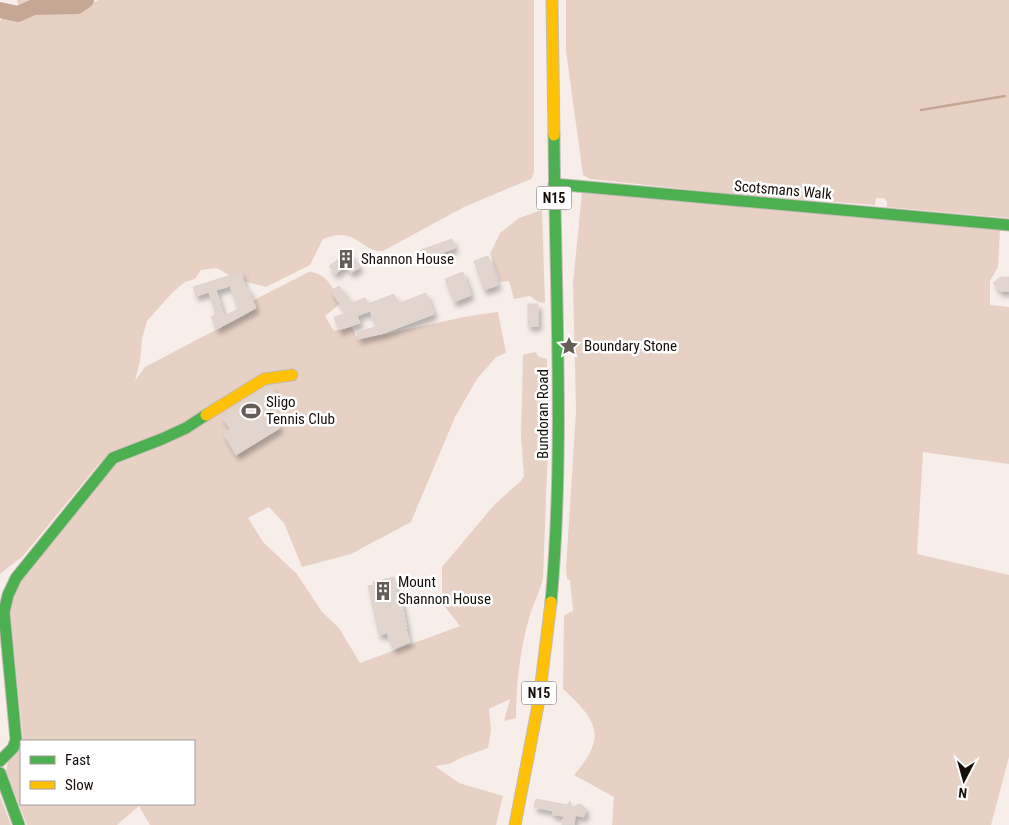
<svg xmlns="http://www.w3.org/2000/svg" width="1009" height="825" font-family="'Roboto Condensed',sans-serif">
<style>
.green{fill:#e7d1c5}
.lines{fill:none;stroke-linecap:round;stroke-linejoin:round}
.stream{stroke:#c5a796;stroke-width:2.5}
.river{stroke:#c5a796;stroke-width:16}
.building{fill:#e1d5ce;stroke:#ded4cf;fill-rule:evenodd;filter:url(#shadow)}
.fast-casing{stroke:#c4bbb6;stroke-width:13}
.slow-casing{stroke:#c4bbb6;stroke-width:13}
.fast{stroke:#4caf50;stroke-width:11}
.slow{stroke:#ffc107;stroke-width:11}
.labels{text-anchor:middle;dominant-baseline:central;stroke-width:5;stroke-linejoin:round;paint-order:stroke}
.shield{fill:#fff;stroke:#5c5653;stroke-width:1}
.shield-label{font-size:14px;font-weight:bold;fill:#160e09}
.street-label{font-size:15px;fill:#160e09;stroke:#fff}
.poi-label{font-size:15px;fill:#160e09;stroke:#fff;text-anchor:start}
</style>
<defs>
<filter id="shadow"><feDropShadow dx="3" dy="5" stdDeviation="2.5" flood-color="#0004"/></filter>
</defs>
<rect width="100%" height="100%" fill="#f7eee9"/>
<g class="green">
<path d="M17,0H88L82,7L99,0H534V172L531,179L464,207L383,251C359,252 357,225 323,239L310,265L266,287L236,279L217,268L201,270L195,279L185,282L172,293L147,321L142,339L140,361L135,381L145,367L244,315L255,308L252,301L309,272C327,273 334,289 341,303L325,316L334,331L352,327L358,339C405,332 451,317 498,312L506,353L496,357L477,379L455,417L411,522L351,554L302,567L284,523L269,507L248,518L263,542L297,574L322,612L339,628L360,663L460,626L442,603V567L495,504L521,481L524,476L521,437L523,355L535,352L539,357L547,359L548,447L543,578C540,592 533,604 529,618C520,650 516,685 516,718L504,721L510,699L489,709L491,731L488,748L463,757L449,764L435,766L459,783L503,796L496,825H150L139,806L117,825H27L6,771L8,761L21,748V804H194V741H23L10,608L17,585L102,460L23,556L0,574V21L5,15L28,14L18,5Z"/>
<polygon points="566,0 1009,0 1009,218 887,207 887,202 884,198 876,198 875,205 741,195 590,179 583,175 566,51"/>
<path d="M582,192L1000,230L998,267L990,281V305L1009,307V464L923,452L917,554L1009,575V757L991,825H612L614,797L574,775C607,737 598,721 563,689L564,615L573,611L570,580L567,579L566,568L576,411L573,284Z"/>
<polygon points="542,210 545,303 538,302 530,296 514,299 509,281 500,282 490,254 500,233 519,218"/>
<polygon points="0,796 11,825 0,825"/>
</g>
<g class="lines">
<polyline class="stream" points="921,110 1005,96"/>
<polyline class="river" points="0,10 18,14 34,7 77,6 86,0"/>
</g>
<g class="building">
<polygon points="452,239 455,248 424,259 421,250"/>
<polygon points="349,252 360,267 351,273 346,266 335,274 329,266"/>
<polygon points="488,256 498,285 484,290 474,261"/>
<path d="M241,272L246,289L248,288L256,308L217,329L211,317L216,314L209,292L196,296L193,287ZM230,286L238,309L224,316L216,290Z"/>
<polygon points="463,272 471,295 454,302 445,279"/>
<polygon points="1001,277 1009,277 1009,291 1000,291 993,283"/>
<polygon points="339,286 351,303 365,298 368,304 394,294 397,304 426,293 434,314 384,333 358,339 357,332 376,327 370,311 357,316 360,323 339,330 334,317 346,313 331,291"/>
<rect x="528" y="304" width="10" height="22"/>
<polygon points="272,387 278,397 266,405 280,428 236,455 223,433 230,429 222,417 267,388"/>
<polygon points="394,577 398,599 401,599 407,629 406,629 410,642 393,649 387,633 379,635 368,586 374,585 373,582"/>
<polygon points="536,799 567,805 570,801 573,809 578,804 582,805 586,809 584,817 575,815 574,825 562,825 564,816 553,815 553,811 534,807"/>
</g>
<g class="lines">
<g class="fast-casing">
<g id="fast">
<polyline points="554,184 1009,225"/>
<path d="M551,602C565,446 555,290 554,135"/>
<polyline points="0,761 13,748 16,740 4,612 8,595 16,578 113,458 162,439 186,428 206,415"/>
<polyline points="0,773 19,825"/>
</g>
</g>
<g class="slow-casing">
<g id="slow">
<polyline points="552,0 554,135"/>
<polyline points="206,415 264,379 292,375"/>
<polyline points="515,825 539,700 551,602"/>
</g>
</g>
<use href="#fast" class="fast"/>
<use href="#slow" class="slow"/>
</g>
<defs>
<g id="building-bare" transform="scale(1.5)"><path d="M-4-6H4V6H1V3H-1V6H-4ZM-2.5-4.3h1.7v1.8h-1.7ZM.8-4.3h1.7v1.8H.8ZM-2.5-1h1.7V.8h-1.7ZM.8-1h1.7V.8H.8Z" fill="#655c57" stroke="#fff" stroke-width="2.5" paint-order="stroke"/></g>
<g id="sight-bare" transform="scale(1.5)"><path d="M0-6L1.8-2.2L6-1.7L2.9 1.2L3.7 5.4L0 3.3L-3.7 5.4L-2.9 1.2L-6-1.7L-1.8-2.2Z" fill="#655c57" stroke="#fff" stroke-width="2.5" paint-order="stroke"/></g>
<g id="stadium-bare" transform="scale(1.5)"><path d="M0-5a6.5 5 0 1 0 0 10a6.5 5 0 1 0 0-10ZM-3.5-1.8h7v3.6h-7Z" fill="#655c57" stroke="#fff" stroke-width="2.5" paint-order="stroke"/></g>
</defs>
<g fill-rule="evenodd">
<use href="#building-bare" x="346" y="259"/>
<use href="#sight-bare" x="569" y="346"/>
<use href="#stadium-bare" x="251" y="411"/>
<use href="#building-bare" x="383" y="591"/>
</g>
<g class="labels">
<g class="shield">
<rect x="536.5" y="186.5" width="35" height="23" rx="4"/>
<rect x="521.5" y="681.5" width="35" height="23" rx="4"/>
</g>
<g class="shield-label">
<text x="554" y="198">N15</text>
<text x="539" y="693">N15</text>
</g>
<g class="street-label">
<text transform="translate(783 190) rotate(5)">Scotsmans Walk</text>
<text transform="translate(543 414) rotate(-90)">Bundoran Road</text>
</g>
<g class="poi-label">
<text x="361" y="259">Shannon House</text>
<text x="584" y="346">Boundary Stone</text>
<text x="266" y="402">Sligo<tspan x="266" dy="17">Tennis Club</tspan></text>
<text x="398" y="582">Mount<tspan x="398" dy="17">Shannon House</tspan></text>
</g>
</g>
<rect x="20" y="740" width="175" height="65" fill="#ffffff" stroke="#a29f9d"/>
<rect x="30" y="756" width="25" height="8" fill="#4caf50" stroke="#a29f9d"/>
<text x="65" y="765" font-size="15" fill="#160e09">Fast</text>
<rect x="30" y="781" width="25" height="8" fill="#ffc107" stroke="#a29f9d"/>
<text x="65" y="790" font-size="15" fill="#160e09">Slow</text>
<g transform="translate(964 780) rotate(186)" stroke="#ffffff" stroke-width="4" paint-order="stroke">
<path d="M0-4L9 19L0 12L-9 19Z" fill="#160e09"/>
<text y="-8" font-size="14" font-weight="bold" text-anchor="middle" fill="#160e09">N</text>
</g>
</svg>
